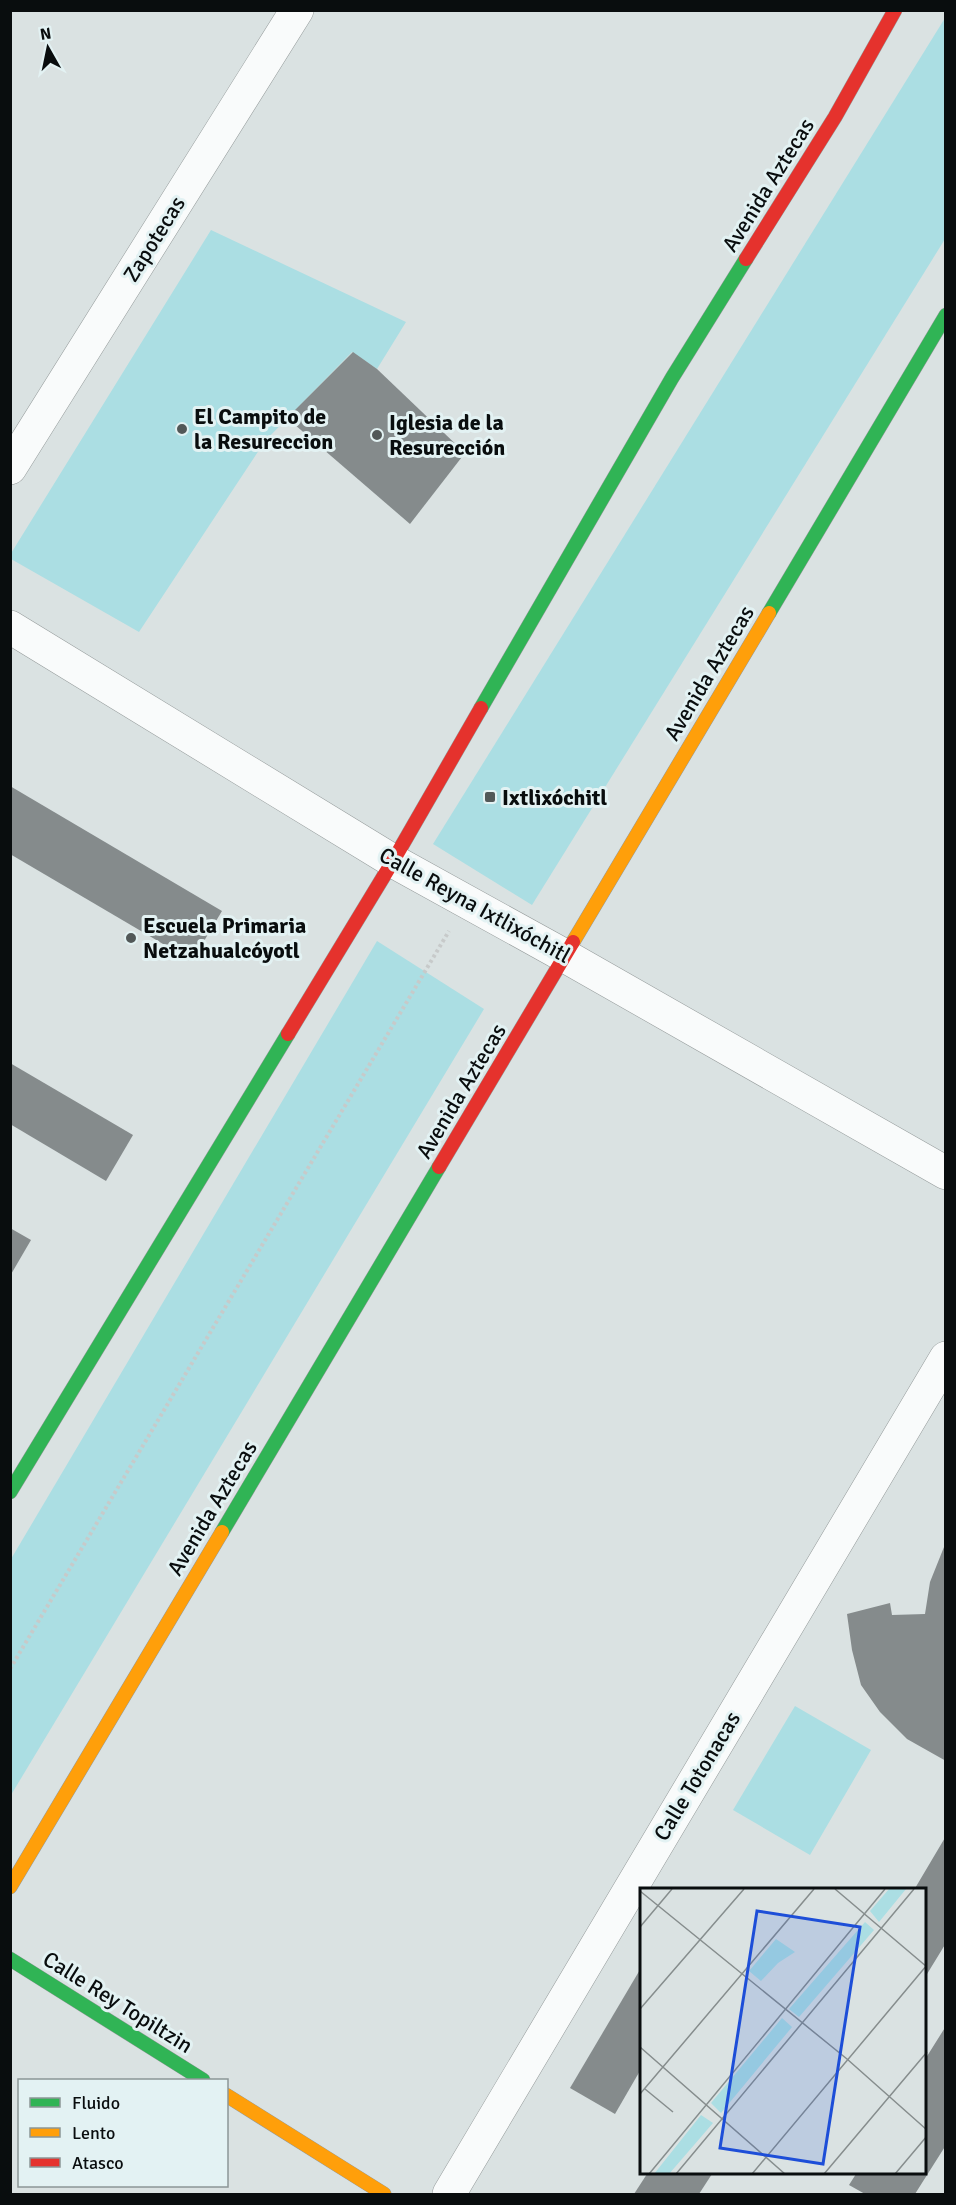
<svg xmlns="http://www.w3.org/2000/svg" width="956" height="2205" font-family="Signika,sans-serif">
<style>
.green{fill:#abdee3}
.building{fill:#858b8c}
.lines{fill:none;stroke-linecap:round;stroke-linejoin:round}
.street-casing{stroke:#959b9b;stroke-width:34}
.fast-casing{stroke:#959b9b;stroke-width:15}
.slow-casing{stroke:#959b9b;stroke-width:15}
.jam-casing{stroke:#959b9b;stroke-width:15}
.path{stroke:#c7caca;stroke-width:4;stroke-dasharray:3 3;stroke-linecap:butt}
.street{stroke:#f9fbfb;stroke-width:33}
.fast{stroke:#30b455;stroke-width:14}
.slow{stroke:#ff9f0a;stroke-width:14}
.jam{stroke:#e5322d;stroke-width:14}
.poi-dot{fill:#525858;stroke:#e3f2f3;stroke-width:2}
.labels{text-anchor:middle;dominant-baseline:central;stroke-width:6;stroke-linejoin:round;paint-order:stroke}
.street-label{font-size:22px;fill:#090d0e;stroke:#e3f2f3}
.poi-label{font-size:22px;font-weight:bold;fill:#090d0e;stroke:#e3f2f3;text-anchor:start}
.inset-road{fill:none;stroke:#868d8d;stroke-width:1.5}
.view{fill:#1d4ed8;fill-opacity:0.15;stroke:#1d4ed8;stroke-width:3}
.inset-edge{fill:none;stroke:#090d0e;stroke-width:3}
</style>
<rect width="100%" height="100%" fill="#dae2e2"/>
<g class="green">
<polygon points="945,18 945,239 532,905 433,844"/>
<polygon points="211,230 406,322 377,369 352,352 265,441 139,632 11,559 10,555"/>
<polygon points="377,941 484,1009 11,1795 11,1559"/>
<polygon points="795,1706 871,1750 810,1855 733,1810"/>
</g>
<g class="building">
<polygon points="353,352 377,369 465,453 410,524 287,418"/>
<polygon points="10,786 222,911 192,961 10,854"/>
<polygon points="10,1063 133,1135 106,1181 10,1124"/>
<polygon points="10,1228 31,1240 10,1276"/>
<polygon points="946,1542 946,1761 907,1739 880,1712 861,1685 852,1650 847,1614 890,1603 892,1615 925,1614 930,1582"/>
<polygon points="946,1836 946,1943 924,1979 924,1890 914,1890"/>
<polygon points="641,1968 641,2069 615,2114 570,2088"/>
<polygon points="946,2026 946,2145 915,2194 865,2194 849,2185 856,2174 924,2174 924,2061"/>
<polygon points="647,2174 712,2174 699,2194 634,2194"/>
</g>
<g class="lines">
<g class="street-casing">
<g id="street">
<polyline points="10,468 297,10"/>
<polyline points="10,627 393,861 565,956 946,1173"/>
<polyline points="449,2194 946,1358"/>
</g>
</g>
<g class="fast-casing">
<g id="fast">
<polyline points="769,613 946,315"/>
<polyline points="481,708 672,378 746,259"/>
<polyline points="10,1492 288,1034"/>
<polyline points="222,1532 439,1167"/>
<polyline points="10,1959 203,2080"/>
</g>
</g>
<g class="slow-casing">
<g id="slow">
<polyline points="573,942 769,613"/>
<polyline points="10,1887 222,1532"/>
<polyline points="226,2095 384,2194"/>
</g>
</g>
<g class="jam-casing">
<g id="jam">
<polyline points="746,259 835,117 895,10"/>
<polyline points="288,1034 393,861 481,708"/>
<polyline points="439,1167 573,942"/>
</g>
</g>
<polyline class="path" points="10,1669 449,931"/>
<use href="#street" class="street"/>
<use href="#fast" class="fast"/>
<use href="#slow" class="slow"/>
<use href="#jam" class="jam"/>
</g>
<g class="poi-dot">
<circle cx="182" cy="429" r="6"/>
<circle cx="377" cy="435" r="6"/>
<rect x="484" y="791" width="12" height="12" rx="3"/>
<circle cx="131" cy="938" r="6"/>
</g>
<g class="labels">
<g class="street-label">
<text transform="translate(768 185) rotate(-58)">Avenida Aztecas</text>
<text transform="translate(154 239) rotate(-58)">Zapotecas</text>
<text transform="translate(709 673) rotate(-59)">Avenida Aztecas</text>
<text transform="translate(475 905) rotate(29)">Calle Reyna Ixtlixóchitl</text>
<text transform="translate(461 1091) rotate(-59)">Avenida Aztecas</text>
<text transform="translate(212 1508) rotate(-59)">Avenida Aztecas</text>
<text transform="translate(697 1776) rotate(-59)">Calle Totonacas</text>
<text transform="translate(118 2002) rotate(32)">Calle Rey Topiltzin</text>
</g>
<g class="poi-label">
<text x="194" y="416">El Campito de<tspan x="194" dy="25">la Resureccion</tspan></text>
<text x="389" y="422">Iglesia de la<tspan x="389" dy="25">Resurección</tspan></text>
<text x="502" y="797">Ixtlixóchitl</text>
<text x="143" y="925">Escuela Primaria<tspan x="143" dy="25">Netzahualcóyotl</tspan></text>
</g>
</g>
<g transform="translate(640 1888)">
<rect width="286" height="286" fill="#dae2e2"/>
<path d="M249,1H266L239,34L230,23ZM225,34L234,42L159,129L149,121ZM136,51L155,64L138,75L121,93L109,83ZM142,130L152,139L81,225L71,215ZM61,227L73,235L29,286H14Z" fill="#abdee3"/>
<path class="inset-road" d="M195,1L287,79M0,3L207,171L287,242M0,39L32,1M0,121L104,1M0,159L145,286M5,201L33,224M0,206L174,1M9,286L245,1M36,286L274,1M112,286L287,77M184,286L287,164M255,286L287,248"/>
<path class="view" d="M117,23L220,39L183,276L80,260Z"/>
<rect width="286" height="286" class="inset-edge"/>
</g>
<rect width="956" height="2205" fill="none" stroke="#090d0e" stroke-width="24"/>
<rect x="18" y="2079" width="210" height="108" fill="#e3f2f3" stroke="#8c9697" stroke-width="1.5"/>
<rect x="30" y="2098" width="30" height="9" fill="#30b455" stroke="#8c9697" stroke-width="1.5"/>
<text x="72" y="2109" font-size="18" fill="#090d0e">Fluido</text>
<rect x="30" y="2128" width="30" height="9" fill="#ff9f0a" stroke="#8c9697" stroke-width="1.5"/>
<text x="72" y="2139" font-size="18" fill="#090d0e">Lento</text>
<rect x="30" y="2158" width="30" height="9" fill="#e5322d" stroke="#8c9697" stroke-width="1.5"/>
<text x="72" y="2169" font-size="18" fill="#090d0e">Atasco</text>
<g transform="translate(48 48) rotate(351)" stroke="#e3f2f3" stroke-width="4.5" paint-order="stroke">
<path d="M0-4.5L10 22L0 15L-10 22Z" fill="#090d0e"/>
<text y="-9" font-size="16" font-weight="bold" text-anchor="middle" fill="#090d0e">N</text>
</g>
</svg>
